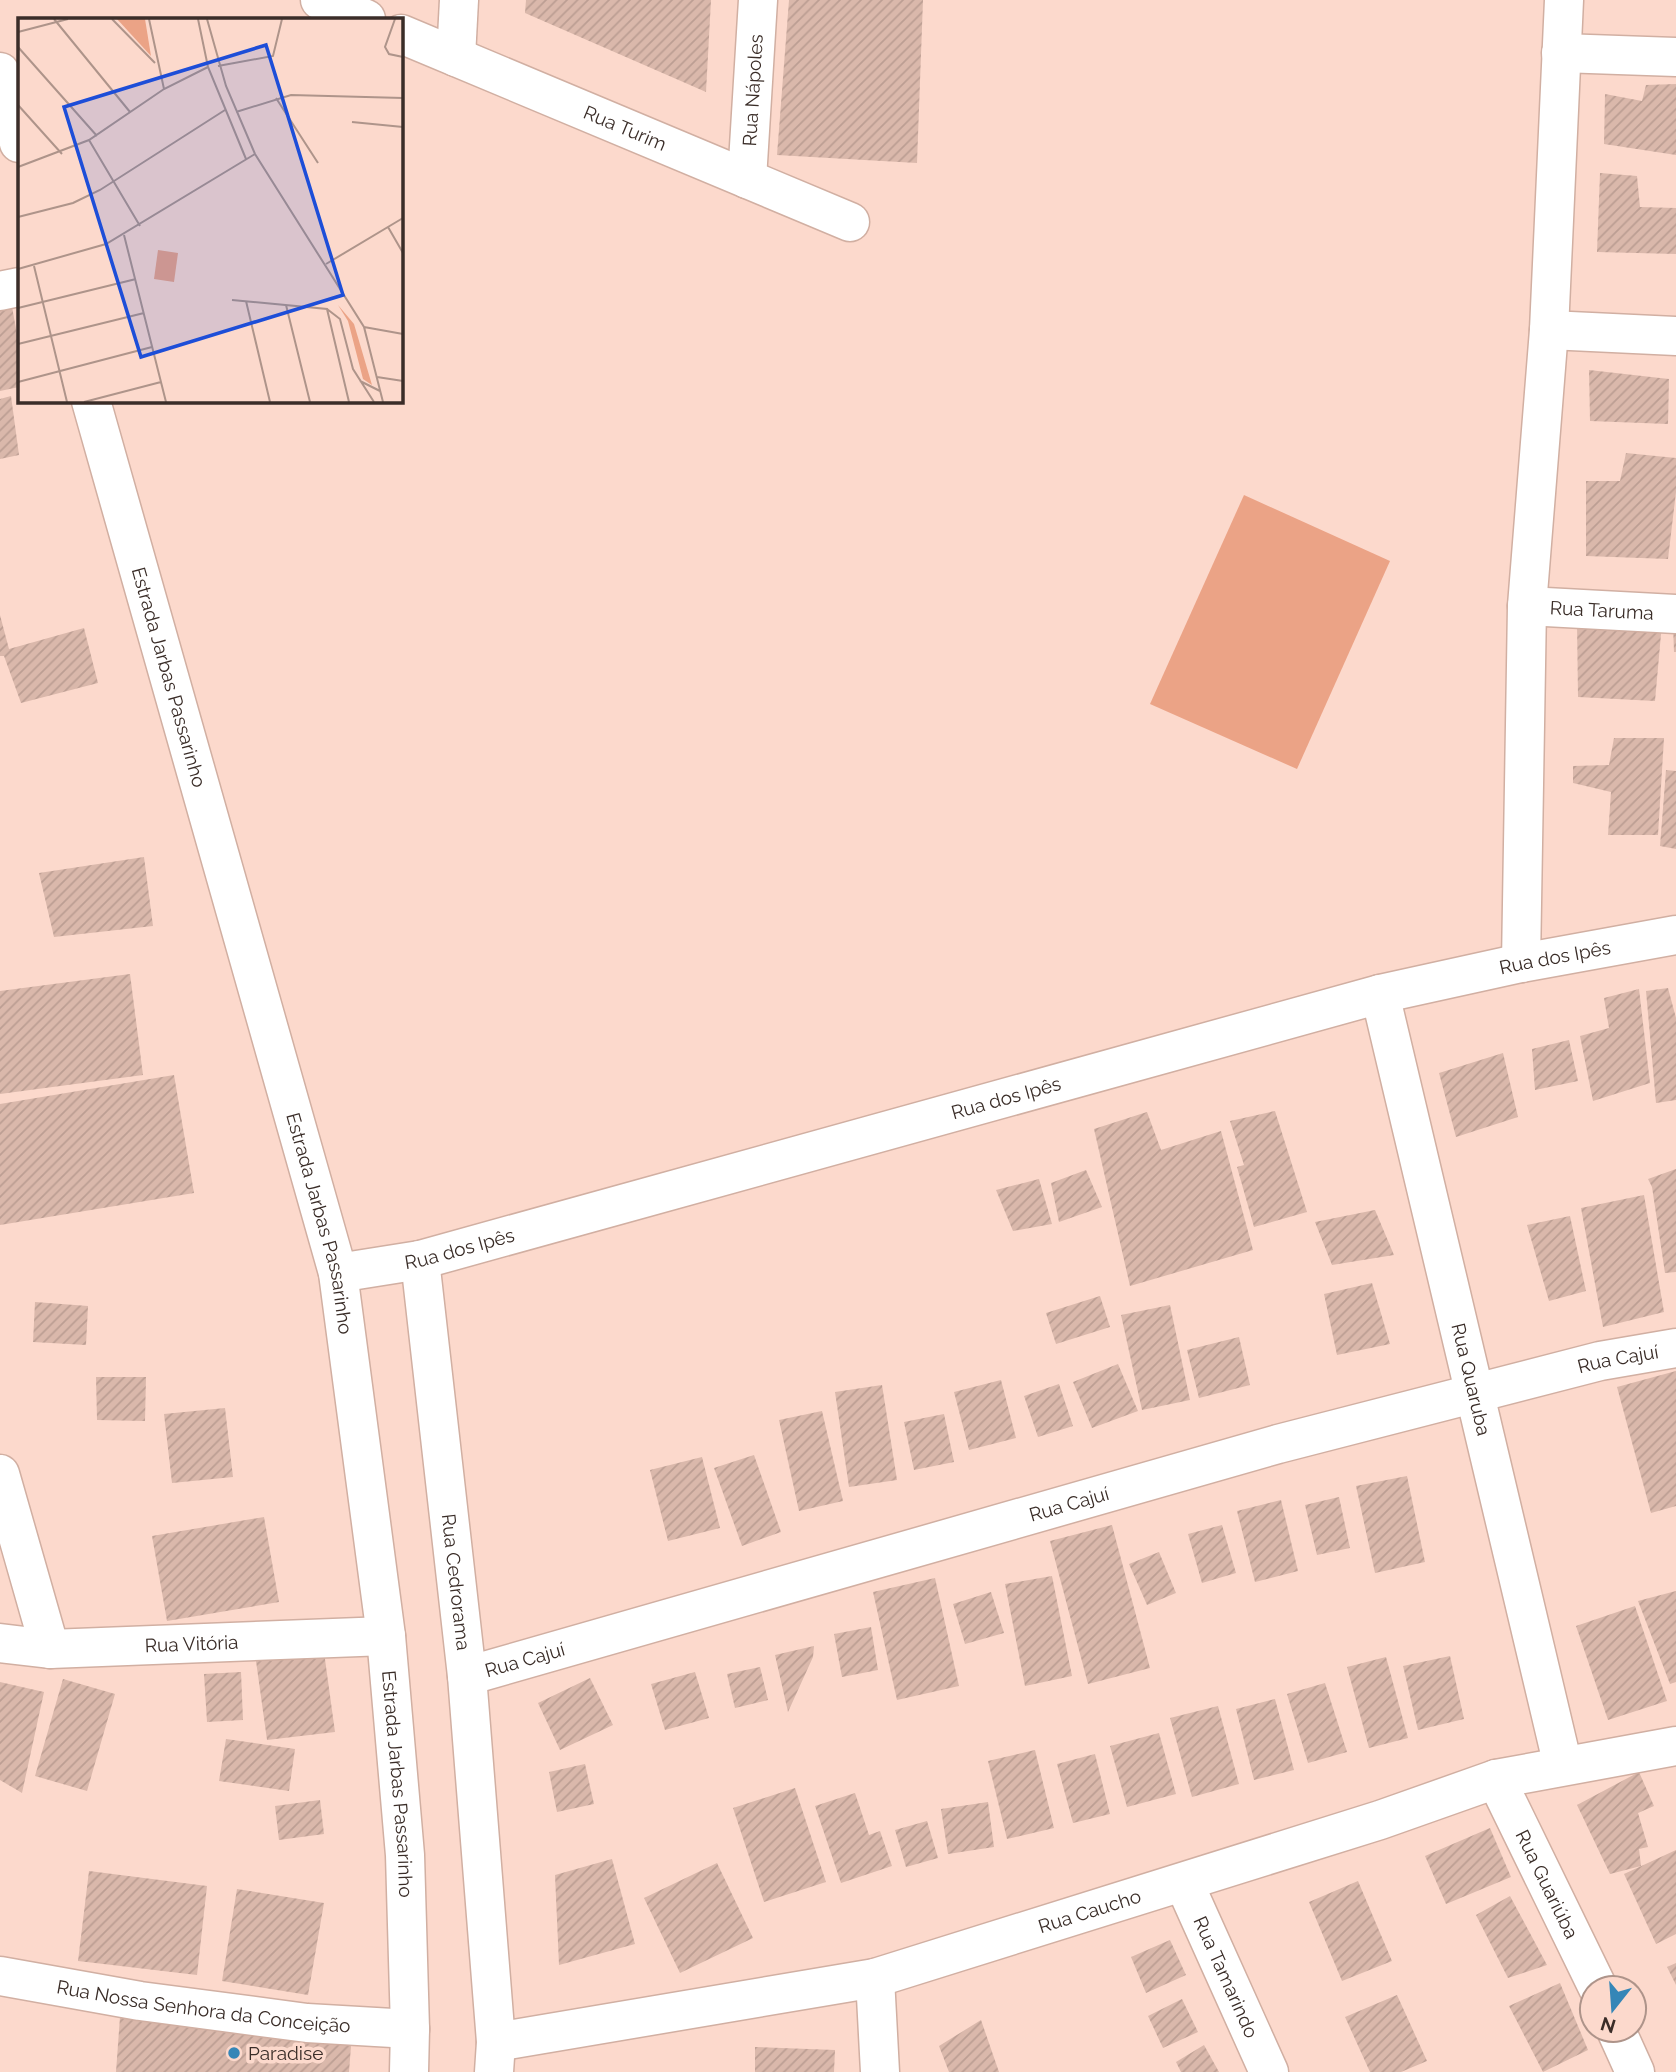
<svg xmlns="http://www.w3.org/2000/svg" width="1676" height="2072" font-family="Raleway,sans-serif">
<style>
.garden{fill:#eba386}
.building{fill:url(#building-hatch)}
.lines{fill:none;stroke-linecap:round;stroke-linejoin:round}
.minor-casing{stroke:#d1afa2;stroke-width:41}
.minor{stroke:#fff;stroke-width:38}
.poi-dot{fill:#3586b7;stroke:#fcd9cc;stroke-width:2.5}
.labels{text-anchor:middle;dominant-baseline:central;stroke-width:7;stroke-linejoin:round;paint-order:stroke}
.street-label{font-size:19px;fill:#3a2d28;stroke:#fcd9cc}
.poi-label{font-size:19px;fill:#3a2d28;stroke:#fcd9cc;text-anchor:start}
.inset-road{fill:none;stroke:#ae948a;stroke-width:2}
.view{fill:#1d4ed8;fill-opacity:0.15;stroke:#1d4ed8;stroke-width:3.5}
.inset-edge{fill:none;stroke:#3a2d28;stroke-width:3.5}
</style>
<defs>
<pattern id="building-hatch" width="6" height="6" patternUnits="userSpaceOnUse" patternTransform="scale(1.75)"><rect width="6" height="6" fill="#dab8ab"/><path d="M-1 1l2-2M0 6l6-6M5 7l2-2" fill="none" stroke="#bc9e93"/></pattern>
</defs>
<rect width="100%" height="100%" fill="#fcd9cc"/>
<polygon class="garden" points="1244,495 1390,561 1297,769 1150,704"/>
<g class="building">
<polygon points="526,0 711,0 706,92 525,13"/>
<polygon points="789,0 923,0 917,163 777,155"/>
<polygon points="1676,84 1676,155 1604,144 1605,94 1642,101 1646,85"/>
<polygon points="1600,173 1637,176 1640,207 1676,208 1676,254 1597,252"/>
<polygon points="12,307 19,345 19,387 0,391 0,310"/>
<polygon points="1589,370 1669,379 1668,424 1590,421"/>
<polygon points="11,396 19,455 0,459 0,399"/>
<polygon points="1626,453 1676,458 1676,492 1668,559 1586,556 1586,481 1620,481"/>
<polygon points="0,615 9,649 84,628 98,683 21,703 4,656 0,656"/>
<polygon points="1577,622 1662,623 1655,701 1578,697"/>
<polygon points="1673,624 1676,624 1676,652 1674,652"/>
<polygon points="1614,738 1664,738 1658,835 1608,835 1611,792 1573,783 1573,766 1609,765"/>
<polygon points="1666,770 1676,771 1676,849 1660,846"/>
<polygon points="144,857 153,926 54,937 39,873"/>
<polygon points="130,974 143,1075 0,1094 0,991"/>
<polygon points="1668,988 1676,1018 1676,1100 1656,1103 1646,991"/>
<polygon points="1639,989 1650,1083 1593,1101 1580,1036 1609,1028 1604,998"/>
<polygon points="1569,1040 1578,1081 1535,1090 1532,1049"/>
<polygon points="1503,1053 1518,1117 1456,1137 1439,1073"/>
<polygon points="174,1075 194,1193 0,1225 0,1104"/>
<polygon points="1275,1111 1307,1212 1254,1227 1237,1167 1244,1165 1230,1121"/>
<polygon points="1147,1112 1161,1150 1221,1131 1253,1250 1130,1286 1094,1129"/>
<polygon points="1676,1169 1676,1272 1665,1273 1652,1187 1648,1179"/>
<polygon points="1086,1170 1102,1207 1059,1222 1051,1183"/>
<polygon points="1039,1179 1052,1224 1013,1231 996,1190"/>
<polygon points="1644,1195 1664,1312 1603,1327 1581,1208"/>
<polygon points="1375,1210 1394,1255 1332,1265 1315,1222"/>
<polygon points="1570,1216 1586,1291 1549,1301 1527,1225"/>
<polygon points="1372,1283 1390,1344 1337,1355 1324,1294"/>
<polygon points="1100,1296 1110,1327 1056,1344 1046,1313"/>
<polygon points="35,1302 88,1306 86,1345 33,1342"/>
<polygon points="1170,1305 1190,1400 1142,1410 1121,1315"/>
<polygon points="1239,1337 1250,1385 1199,1398 1187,1350"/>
<polygon points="1118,1364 1138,1411 1092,1428 1073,1382"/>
<polygon points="1676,1371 1676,1506 1651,1513 1617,1387"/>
<polygon points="96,1377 146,1377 145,1421 97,1420"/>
<polygon points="1001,1380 1016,1438 969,1450 954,1392"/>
<polygon points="1059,1384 1073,1426 1038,1437 1024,1396"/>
<polygon points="882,1385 897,1480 849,1487 835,1392"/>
<polygon points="225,1408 233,1477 172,1483 164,1414"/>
<polygon points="822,1411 843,1501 799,1511 779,1420"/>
<polygon points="944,1414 954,1462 914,1470 904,1422"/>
<polygon points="754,1455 781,1532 742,1546 714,1468"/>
<polygon points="702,1457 720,1528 668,1541 650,1470"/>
<polygon points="1407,1476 1425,1562 1375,1573 1356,1486"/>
<polygon points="1339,1497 1350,1548 1317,1555 1305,1505"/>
<polygon points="1281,1500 1298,1571 1255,1582 1237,1511"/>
<polygon points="264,1517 279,1602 167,1621 152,1536"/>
<polygon points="1112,1525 1150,1668 1088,1684 1050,1541"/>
<polygon points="1222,1525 1236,1573 1202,1583 1188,1534"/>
<polygon points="1159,1552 1176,1593 1147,1605 1129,1564"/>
<polygon points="1052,1576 1072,1676 1025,1686 1005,1584"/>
<polygon points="935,1578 959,1686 897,1700 873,1592"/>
<polygon points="1676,1591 1676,1682 1670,1684 1638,1601"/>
<polygon points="991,1592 1004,1633 965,1644 953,1604"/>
<polygon points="1635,1606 1667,1701 1608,1720 1576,1626"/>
<polygon points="871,1627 878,1670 842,1677 834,1634"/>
<polygon points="814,1646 813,1657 788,1712 775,1655"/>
<polygon points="324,1652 335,1732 267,1740 256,1661"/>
<polygon points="1450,1656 1464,1719 1418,1730 1403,1666"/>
<polygon points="1386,1657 1408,1738 1369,1748 1347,1667"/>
<polygon points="760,1667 768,1700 735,1708 727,1674"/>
<polygon points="241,1672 243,1720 207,1722 204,1674"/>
<polygon points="695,1672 709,1718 665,1730 651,1684"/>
<polygon points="590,1678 613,1725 560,1750 538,1703"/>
<polygon points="63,1679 115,1694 87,1791 35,1776"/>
<polygon points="0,1682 44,1692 22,1793 0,1780"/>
<polygon points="1325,1683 1347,1752 1308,1763 1287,1694"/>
<polygon points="1275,1699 1294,1770 1254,1780 1236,1709"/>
<polygon points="1218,1706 1239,1784 1192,1797 1170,1718"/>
<polygon points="1159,1733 1176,1794 1127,1807 1110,1746"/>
<polygon points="226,1739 295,1749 289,1791 219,1781"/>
<polygon points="1035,1750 1054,1828 1007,1839 988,1761"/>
<polygon points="1095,1754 1110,1814 1073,1823 1057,1764"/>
<polygon points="585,1764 594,1804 557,1812 549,1772"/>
<polygon points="1639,1772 1654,1806 1638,1813 1648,1847 1639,1849 1641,1866 1610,1874 1577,1805"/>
<polygon points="795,1788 826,1882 764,1902 733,1808"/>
<polygon points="855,1793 869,1835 880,1831 892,1866 841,1883 815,1806"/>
<polygon points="320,1800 324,1834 279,1840 275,1806"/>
<polygon points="988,1802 994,1847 948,1854 941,1809"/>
<polygon points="927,1821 938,1858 906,1867 895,1830"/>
<polygon points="1490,1828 1511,1877 1446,1904 1425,1856"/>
<polygon points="1676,1850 1676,1934 1656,1944 1624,1874"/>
<polygon points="612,1859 635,1944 559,1965 555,1875"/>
<polygon points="717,1863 753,1938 680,1973 644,1898"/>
<polygon points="89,1871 207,1886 197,1975 78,1961"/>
<polygon points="1358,1881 1392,1961 1342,1981 1309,1902"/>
<polygon points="237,1889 324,1903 308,1995 222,1981"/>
<polygon points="1510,1896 1547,1965 1508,1978 1476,1915"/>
<polygon points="1170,1940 1186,1975 1146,1993 1131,1957"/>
<polygon points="1676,1963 1676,1985 1667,1967"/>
<polygon points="1560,1983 1588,2050 1543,2072 1509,2006"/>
<polygon points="1397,1995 1427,2061 1401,2072 1370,2072 1345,2017"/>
<polygon points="1182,1999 1198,2032 1163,2048 1148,2016"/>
<polygon points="120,2017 352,2033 349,2072 116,2072"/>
<polygon points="981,2020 999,2072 949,2072 939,2046"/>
<polygon points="1204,2045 1219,2072 1181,2072 1176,2062"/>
<polygon points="755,2047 835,2050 834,2072 755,2072"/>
</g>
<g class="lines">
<g class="minor-casing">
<g id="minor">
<polyline points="320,0 366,19"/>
<path id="s1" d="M401,34L850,222"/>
<polyline points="1561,53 1676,57"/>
<polyline points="456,57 459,0"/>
<polyline points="0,72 19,143"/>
<path id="s2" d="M747,179L758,0"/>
<polyline points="0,291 19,287"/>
<polyline points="1549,330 1676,336"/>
<path id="s3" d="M91,401L338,1273L386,1636L405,1855L410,2029L409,2072"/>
<path id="s4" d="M1527,606L1676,614"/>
<polyline points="1521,963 1527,606 1549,330 1564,0"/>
<path id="s5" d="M1380,994L1563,1766"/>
<path id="s6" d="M420,1260L467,1676L496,2042L494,2072"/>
<path id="s7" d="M338,1273L420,1260L1380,994L1521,963L1676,935"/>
<polyline points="0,1474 50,1649"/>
<path id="s8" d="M0,1643L50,1649L386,1636"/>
<path id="s9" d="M467,1676L1278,1444L1600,1361L1676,1348"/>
<path id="s10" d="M1496,1779L1598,1988"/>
<path id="s11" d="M1184,1883L1269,2072"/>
<path id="s12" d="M0,1976L140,2001L307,2023L410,2029"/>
<polyline points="875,1978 880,2072"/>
<polyline points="1616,2030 1635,2072"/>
<path id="s13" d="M496,2042L875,1978L1380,1820L1496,1779L1676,1746"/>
</g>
</g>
<use href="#minor" class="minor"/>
</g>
<circle class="poi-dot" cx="234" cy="2053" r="7"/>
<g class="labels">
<g class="street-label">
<text stroke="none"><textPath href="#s2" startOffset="89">Rua Nápoles</textPath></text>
<text stroke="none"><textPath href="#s1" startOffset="243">Rua Turim</textPath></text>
<text stroke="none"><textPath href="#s4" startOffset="75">Rua Taruma</textPath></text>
<text stroke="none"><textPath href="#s3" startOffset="287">Estrada Jarbas Passarinho</textPath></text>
<text stroke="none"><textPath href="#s7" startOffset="1258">Rua dos Ipês</textPath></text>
<text stroke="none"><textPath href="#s7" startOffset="691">Rua dos Ipês</textPath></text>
<text stroke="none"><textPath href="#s3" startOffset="854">Estrada Jarbas Passarinho</textPath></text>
<text stroke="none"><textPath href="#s7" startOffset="124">Rua dos Ipês</textPath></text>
<text stroke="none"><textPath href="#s9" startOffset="1194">Rua Cajuí</textPath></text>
<text stroke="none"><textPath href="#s5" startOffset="396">Rua Quaruba</textPath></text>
<text stroke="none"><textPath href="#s9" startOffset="626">Rua Cajuí</textPath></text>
<text stroke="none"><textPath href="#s6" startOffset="324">Rua Cedrorama</textPath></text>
<text stroke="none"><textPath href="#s8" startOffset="192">Rua Vitória</textPath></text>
<text stroke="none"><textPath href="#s9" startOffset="60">Rua Cajuí</textPath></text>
<text stroke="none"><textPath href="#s3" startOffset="1421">Estrada Jarbas Passarinho</textPath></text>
<text stroke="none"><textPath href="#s10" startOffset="117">Rua Guariúba</textPath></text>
<text stroke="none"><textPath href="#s13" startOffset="609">Rua Caucho</textPath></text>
<text stroke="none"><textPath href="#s11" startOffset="103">Rua Tamarindo</textPath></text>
<text stroke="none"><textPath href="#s12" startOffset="206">Rua Nossa Senhora da Conceição</textPath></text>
</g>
<g class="poi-label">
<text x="248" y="2053">Paradise</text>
</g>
</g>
<g transform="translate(18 18)">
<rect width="385" height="385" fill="#fcd9cc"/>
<path d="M320,287L336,306L354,367L345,361L330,303Z" fill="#eba386"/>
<path d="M99,1H127L133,38Z" fill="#eba386"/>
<path d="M140,232L160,235L156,264L136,261Z" fill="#eba386"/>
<path class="inset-road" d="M36,1L112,94M94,1L137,45M131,1L146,71M180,1L190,49L228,141M189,1L208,68L237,136L346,309L365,384M377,1L367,29L371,36L385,39M0,14L50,1M0,29L79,118M200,48L255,38L264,1M258,80L300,145M0,87L44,136M218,94L273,77L385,80M334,104L385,109M71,122L122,208M0,149L71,122L146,71L190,49M0,199L55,185L82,172L207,92M370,209L385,235M106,217L148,384M308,246L385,200M16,248L49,384M0,251L88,226L237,136M214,282L309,291L331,384M228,283L252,384M268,287L292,384M0,290L118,261M309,291L322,301L335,351L356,384M346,309L385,316M0,326L126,295M359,359L385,363M342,363L362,373M0,364L134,329M66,384L143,364"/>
<path class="view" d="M248,27L325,277L123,339L46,89Z"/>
<rect width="385" height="385" class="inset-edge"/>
</g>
<g transform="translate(1613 2009) rotate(197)"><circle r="33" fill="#fcd9cc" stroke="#ae948a" stroke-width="2"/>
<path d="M0-5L12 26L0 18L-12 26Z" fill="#3586b7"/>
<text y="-10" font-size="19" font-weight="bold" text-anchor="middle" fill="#3a2d28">N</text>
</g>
</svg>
